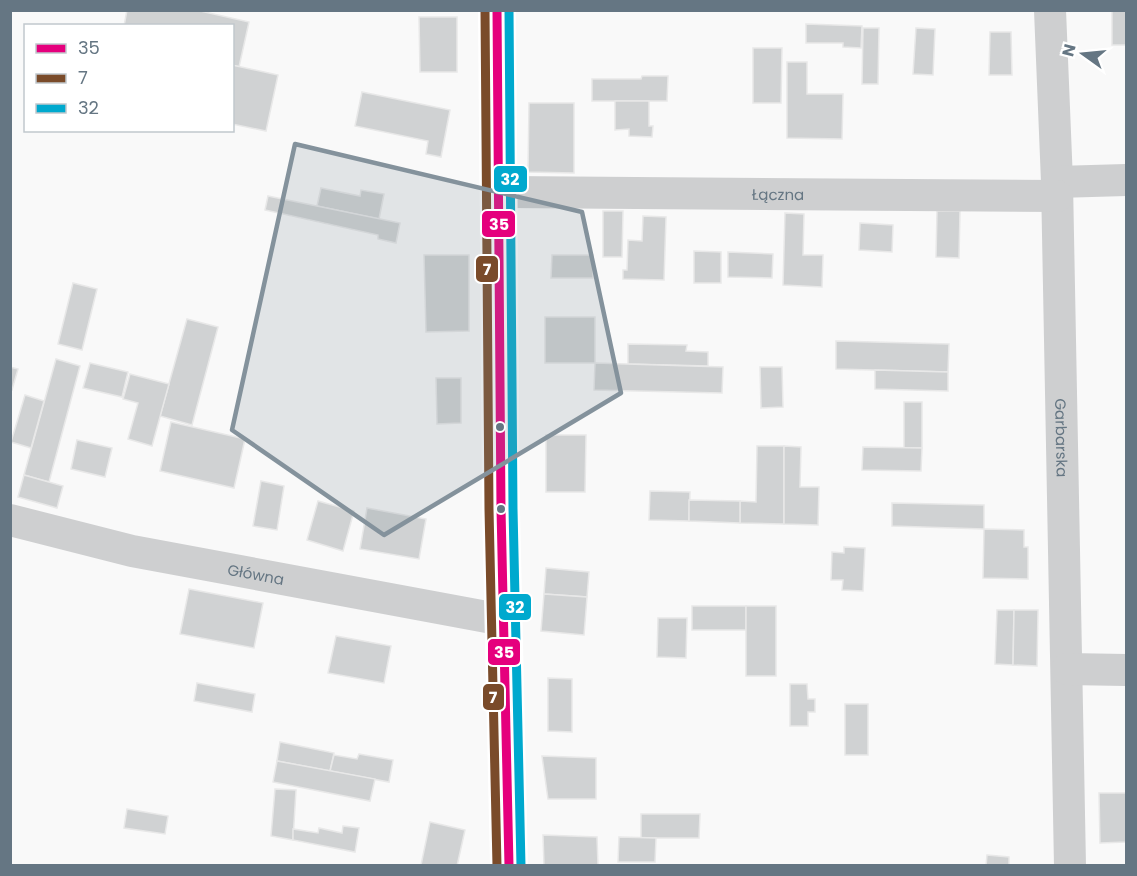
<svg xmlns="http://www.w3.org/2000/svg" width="1137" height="876" font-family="Poppins,sans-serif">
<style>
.building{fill:#d0d2d3;stroke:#e8e8e8;stroke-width:1.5}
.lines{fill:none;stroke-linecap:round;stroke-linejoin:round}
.minor{stroke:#cecfd0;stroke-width:32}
.bus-1-casing{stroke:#fff;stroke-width:14}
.bus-2-casing{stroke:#fff;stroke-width:14}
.bus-3-casing{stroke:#fff;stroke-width:14}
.bus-1{stroke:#e5007d;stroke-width:9}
.bus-2{stroke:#7a4b2a;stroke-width:9}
.bus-3{stroke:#00a9ce;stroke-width:9}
.marked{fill:#84929c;fill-opacity:0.2;stroke:#84929c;stroke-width:4.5;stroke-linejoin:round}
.bus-dot{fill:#657683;stroke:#fff;stroke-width:2}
.labels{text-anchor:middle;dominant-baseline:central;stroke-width:6;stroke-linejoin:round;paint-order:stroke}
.street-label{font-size:15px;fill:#657683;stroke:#fff}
.line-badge{stroke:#fff;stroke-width:2}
.badge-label{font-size:16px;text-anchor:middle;font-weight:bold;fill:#fff}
</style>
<rect width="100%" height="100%" fill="#f9f9f9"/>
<g class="building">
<polygon points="127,10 196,10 249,22 239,67 232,65 232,26 124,26"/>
<rect x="1112" y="10" width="14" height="35"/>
<polygon points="419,17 457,17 457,72 420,72"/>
<polygon points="806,24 862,26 861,48 843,47 843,43 806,43"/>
<polygon points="863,28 879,28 878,84 862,84"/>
<polygon points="916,28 935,29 933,75 913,74"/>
<polygon points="990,32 1011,32 1012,75 989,75"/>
<polygon points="753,48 782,48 781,103 753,103"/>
<polygon points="787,62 807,62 807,94 843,94 842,139 787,138"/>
<polygon points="232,65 278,75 266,131 232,124"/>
<polygon points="642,76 668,76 667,101 592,101 592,79 641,79"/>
<polygon points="362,92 450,110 441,157 426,154 428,141 355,126"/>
<polygon points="615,101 649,101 649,126 653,126 652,137 629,136 629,129 615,130"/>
<polygon points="529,103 574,103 574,173 528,172"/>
<polygon points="321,188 360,196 361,190 384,194 379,219 317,206"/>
<polygon points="268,196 400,223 396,243 378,239 378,235 265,210"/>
<polygon points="603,211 623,211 622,257 603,257"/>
<polygon points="937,211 960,211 959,258 936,257"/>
<polygon points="785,213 804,214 803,255 823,255 822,287 783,285"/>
<polygon points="643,216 666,217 664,280 623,279 623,270 627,270 628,240 642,241"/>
<polygon points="860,223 893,225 892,252 859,250"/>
<polygon points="694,251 721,252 721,283 694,283"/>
<polygon points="728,252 773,254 772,278 728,277"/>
<polygon points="424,255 469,255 469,331 426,332"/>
<polygon points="552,255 593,255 593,278 551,278"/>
<polygon points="73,283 97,289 82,350 58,344"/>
<rect x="545" y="317" width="50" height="46"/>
<polygon points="187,319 218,327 192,425 160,416"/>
<polygon points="836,341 949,344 948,372 836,369"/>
<polygon points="628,344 687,345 686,351 708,352 708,366 628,364"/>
<polygon points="56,359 80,366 49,482 24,475"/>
<polygon points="90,363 128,372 122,397 83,388"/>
<polygon points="595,363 723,367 722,393 594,390"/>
<polygon points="10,367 18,369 12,390 10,389"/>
<polygon points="760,367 782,367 783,407 761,408"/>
<polygon points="875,370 948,372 948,391 875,389"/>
<polygon points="130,374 169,384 152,446 128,439 138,403 123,399"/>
<polygon points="436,378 461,378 461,423 437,424"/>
<polygon points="25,395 44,401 31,448 11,442"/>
<rect x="904" y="402" width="18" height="46"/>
<polygon points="171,422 245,439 234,488 160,471"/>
<polygon points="546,435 586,435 585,492 546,492"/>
<polygon points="77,440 112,448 105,477 71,469"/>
<polygon points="757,446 784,446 784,524 740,523 740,501 756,502"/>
<polygon points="784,446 801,447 800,487 819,487 818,525 784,524"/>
<polygon points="863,447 922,448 921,471 862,470"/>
<polygon points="24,475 63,486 57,508 18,497"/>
<polygon points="261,481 284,486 277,530 253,526"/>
<polygon points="650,491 690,492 689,521 649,520"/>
<polygon points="689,500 740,501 740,523 689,521"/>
<polygon points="318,501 354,511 343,551 307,540"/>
<polygon points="892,503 984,505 984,529 892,526"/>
<polygon points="367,508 426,519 419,559 360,549"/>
<polygon points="984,529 1024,530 1024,547 1028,547 1028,579 983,578"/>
<polygon points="844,547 865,548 863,591 842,590 843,580 831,580 832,552 844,553"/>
<polygon points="546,568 589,572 587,597 544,594"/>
<polygon points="189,589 263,603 254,648 180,634"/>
<polygon points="544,594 587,597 584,635 541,631"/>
<rect x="692" y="606" width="54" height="24"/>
<rect x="746" y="606" width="30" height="70"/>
<polygon points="997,610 1014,610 1013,665 995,664"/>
<polygon points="1014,610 1038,610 1037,666 1013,665"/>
<polygon points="658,618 687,618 686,658 657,657"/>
<polygon points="336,636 391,646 384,683 328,673"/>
<polygon points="548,678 572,679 572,732 548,731"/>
<polygon points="197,683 255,694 252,712 194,701"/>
<polygon points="790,684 807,684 808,699 815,699 815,712 808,712 808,726 790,726"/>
<rect x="845" y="704" width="23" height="51"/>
<polygon points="280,742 334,753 330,771 277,761"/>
<polygon points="359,754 393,760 389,782 330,771 334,755 357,759"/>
<polygon points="542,756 596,758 596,799 548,799"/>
<polygon points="277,761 375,779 370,801 273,782"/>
<polygon points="275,789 296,790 293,840 271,836"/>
<polygon points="1099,793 1126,793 1126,842 1100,843"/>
<polygon points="127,809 168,816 165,834 124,828"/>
<polygon points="641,814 700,814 699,838 641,838"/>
<polygon points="430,822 465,830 457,866 421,865"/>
<polygon points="343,826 359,828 355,852 293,840 293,829 318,833 319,828 342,833"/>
<polygon points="543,835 597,837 598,866 544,866"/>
<polygon points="619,837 656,838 655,862 618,862"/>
<polygon points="987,855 1009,857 1009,866 986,866"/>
</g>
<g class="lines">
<g class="minor">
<polyline points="497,10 501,509 509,866"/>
<path id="s1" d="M1050,10L1057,182L1070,866"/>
<polyline points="1057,182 1126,180"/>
<path id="s2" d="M499,192L1057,196"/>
<path id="s3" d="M10,520L132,551L503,620"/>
<polyline points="1067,669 1126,670"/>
</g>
<g class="bus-1-casing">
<polyline id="bus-1" points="497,10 501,509 509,866"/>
</g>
<g class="bus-2-casing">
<polyline id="bus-2" points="485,10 489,509 497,866"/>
</g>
<g class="bus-3-casing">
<polyline id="bus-3" points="509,10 513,509 521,866"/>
</g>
<use href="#bus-1" class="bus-1"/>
<use href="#bus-2" class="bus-2"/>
<use href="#bus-3" class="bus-3"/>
</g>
<path class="marked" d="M295,144L582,212L621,393L384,535L232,430Z"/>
<g class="bus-dot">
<circle cx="500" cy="427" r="5"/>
<circle cx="501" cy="509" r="5"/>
</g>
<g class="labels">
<g class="street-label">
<text stroke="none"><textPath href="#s2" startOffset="279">Łączna</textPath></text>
<text stroke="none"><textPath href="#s1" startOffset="428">Garbarska</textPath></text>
<text stroke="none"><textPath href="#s3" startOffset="252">Główna</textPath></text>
</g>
</g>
<g class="line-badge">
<rect x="493" y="165" width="35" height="28" rx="6" fill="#00a9ce"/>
<rect x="481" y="210" width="35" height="28" rx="6" fill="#e5007d"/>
<rect x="475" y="255" width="24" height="28" rx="6" fill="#7a4b2a"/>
<rect x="498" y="593" width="34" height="28" rx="6" fill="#00a9ce"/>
<rect x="487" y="638" width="34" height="28" rx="6" fill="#e5007d"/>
<rect x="482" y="683" width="23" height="28" rx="6" fill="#7a4b2a"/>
</g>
<g class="badge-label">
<text x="510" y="185">32</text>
<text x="499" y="230">35</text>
<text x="487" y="275">7</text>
<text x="515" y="613">32</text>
<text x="504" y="658">35</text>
<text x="493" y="703">7</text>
</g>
<rect width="1137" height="876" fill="none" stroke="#657683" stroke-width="24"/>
<rect x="24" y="24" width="210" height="108" fill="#ffffff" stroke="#c1c8cd" stroke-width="1.5"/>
<rect x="36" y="44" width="30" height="9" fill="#e5007d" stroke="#c1c8cd" stroke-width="1.5"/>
<text x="78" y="54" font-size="18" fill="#657683">35</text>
<rect x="36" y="74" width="30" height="9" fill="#7a4b2a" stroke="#c1c8cd" stroke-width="1.5"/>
<text x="78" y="84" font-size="18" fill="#657683">7</text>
<rect x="36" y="104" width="30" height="9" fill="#00a9ce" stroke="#c1c8cd" stroke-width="1.5"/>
<text x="78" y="114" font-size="18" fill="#657683">32</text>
<g transform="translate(1083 54) rotate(285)" stroke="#ffffff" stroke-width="4.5" paint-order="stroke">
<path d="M0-4.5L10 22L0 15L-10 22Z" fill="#657683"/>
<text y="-9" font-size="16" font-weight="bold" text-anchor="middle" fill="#657683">N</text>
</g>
</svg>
